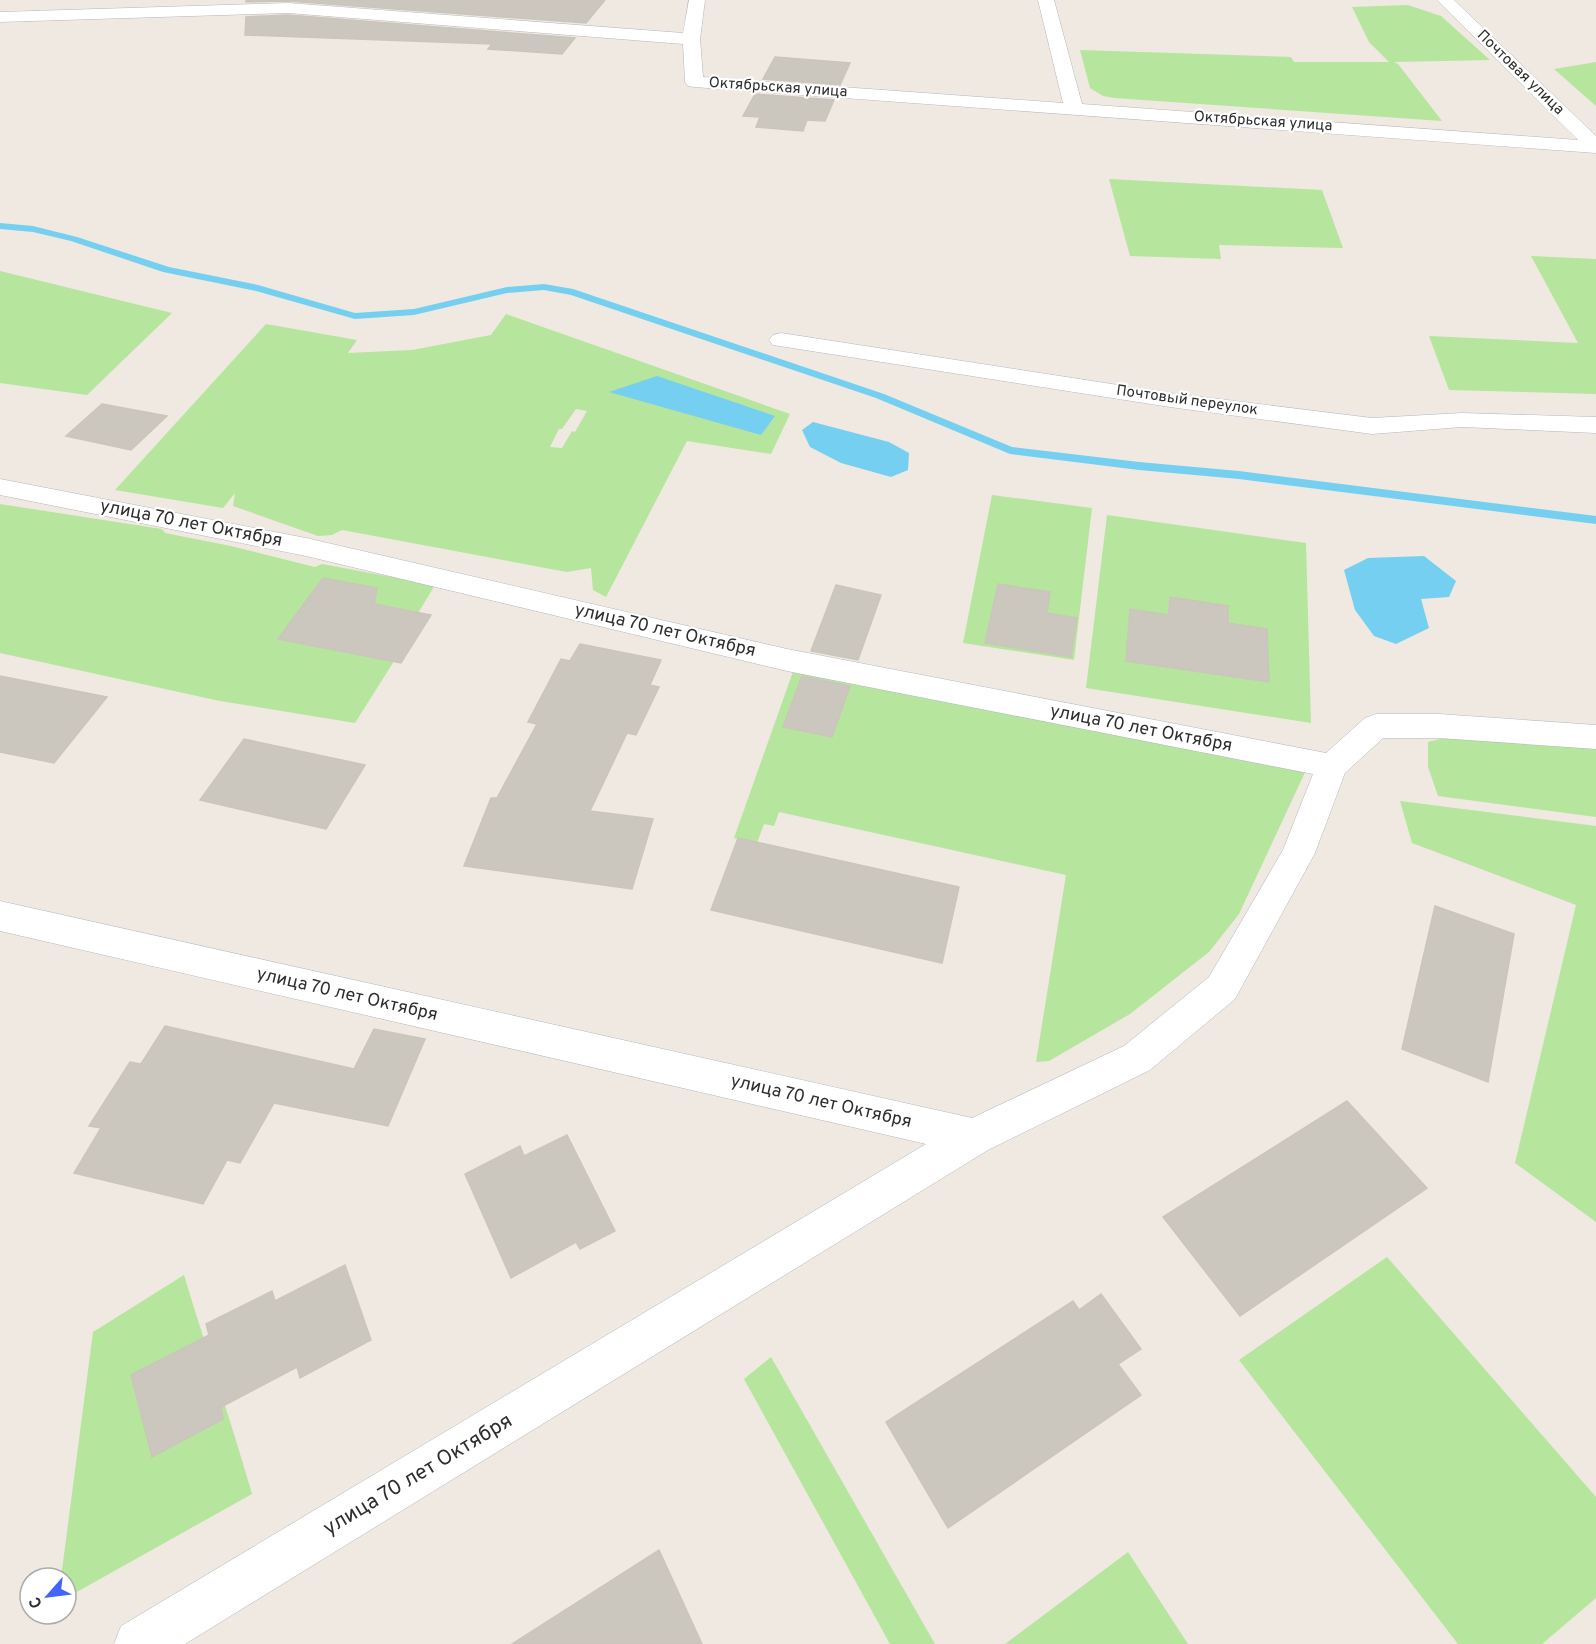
<svg xmlns="http://www.w3.org/2000/svg" width="1596" height="1644" font-family="Overpass,sans-serif">
<style>
.green{fill:#b6e59e;fill-rule:evenodd}
.water{fill:#75cff0}
.lines{fill:none;stroke-linecap:round;stroke-linejoin:round}
.stream{fill:#75cff0;fill-rule:evenodd}
.building{fill:#cbc7bf;stroke:#cbc5ba;stroke-width:1.5}
.street-casing{stroke:#b4b7c1;stroke-width:1}
.street{fill:#fff;fill-rule:evenodd}
.labels{text-anchor:middle;dominant-baseline:central;stroke-width:4.5;stroke-linejoin:round;paint-order:stroke}
.far-street-label{font-size:15px;fill:#2e2e2e;stroke:#fff}
.street-label{font-size:18px;fill:#2e2e2e;stroke:#fff}
.near-street-label{font-size:21px;fill:#2e2e2e;stroke:#fff}
</style>
<rect width="100%" height="100%" fill="#efe9e1"/>
<g class="green">
<polygon points="1408,5 1441,16 1490,60 1394,62 1398,64 1442,121 1114,98 1103,96 1090,88 1080,50 1291,57 1294,62 1389,62 1369,42 1352,7"/>
<polygon points="1596,62 1596,106 1554,69"/>
<polygon points="1109,179 1322,190 1343,248 1219,245 1221,259 1130,256"/>
<polygon points="1531,256 1596,259 1596,394 1449,390 1429,336 1578,343"/>
<polygon points="0,271 172,313 87,395 0,383"/>
<path d="M506,314L790,414L771,454L687,441L606,597L593,590L591,568L567,572L342,530L332,535L318,536L233,506L235,493L223,508L115,490L266,324L357,340L348,353L412,350L491,335ZM576,409L587,411L575,432L572,431L562,448L550,447L559,429H562Z"/>
<polygon points="992,495 1092,508 1074,660 963,643"/>
<polygon points="0,504 162,529 165,533 231,546 315,567 322,564 435,585 397,648 401,650 355,723 220,701 0,653"/>
<polygon points="1107,515 1306,543 1311,723 1086,688"/>
<polygon points="795,666 1307,768 1239,914 1209,952 1130,1014 1049,1061 1036,1062 1066,875 779,812 774,826 764,824 757,843 734,838"/>
<polygon points="1459,734 1596,738 1596,817 1438,796 1428,767 1428,742"/>
<polygon points="1400,801 1596,826 1596,1222 1515,1163 1576,905 1412,843"/>
<polygon points="1387,1257 1596,1497 1596,1598 1542,1644 1458,1644 1239,1360"/>
<path d="M184,1275C206,1348 231,1421 252,1494L66,1598V1578H61L93,1332Z"/>
<polygon points="771,1357 935,1644 890,1644 744,1379"/>
<polygon points="1128,1552 1188,1644 1005,1644"/>
</g>
<g class="water">
<polygon points="657,376 775,416 761,435 609,392"/>
<polygon points="813,422 889,442 909,453 908,470 891,477 841,463 810,447 802,430"/>
<polygon points="1424,556 1456,581 1449,597 1421,599 1429,628 1396,644 1374,636 1355,610 1344,570 1368,558"/>
</g>
<g class="lines">
<polygon class="stream" points="0,223 33,226 77,237 169,267 258,285 355,313 414,309 507,287 544,284 573,289 884,394 1012,447 1139,462 1239,471 1596,516 1596,524 1239,479 1139,470 1010,454 876,398 571,295 544,290 507,293 414,315 355,319 256,291 163,272 71,241 33,232 0,229"/>
</g>
<g class="building">
<polygon points="246,0 605,0 586,23 288,1 246,2"/>
<polygon points="288,15 575,38 562,54 488,49 492,44 245,35 246,17"/>
<polygon points="775,57 850,63 840,85 763,79"/>
<polygon points="755,94 834,100 825,121 807,120 803,131 756,127 760,117 743,116"/>
<polygon points="102,404 167,416 131,450 66,436"/>
<polygon points="323,578 377,588 374,604 431,615 401,663 278,639"/>
<polygon points="998,584 1050,592 1047,613 1077,618 1071,657 985,643"/>
<polygon points="836,585 881,595 858,660 811,651"/>
<polygon points="1170,597 1228,606 1228,623 1267,629 1269,682 1126,661 1130,609 1169,615"/>
<polygon points="580,644 661,660 650,685 659,687 636,735 627,733 590,811 653,819 632,889 464,866 491,798 497,798 537,724 528,722 561,659 570,661"/>
<polygon points="0,676 107,697 54,763 0,752"/>
<polygon points="802,676 850,686 832,737 783,727"/>
<polygon points="244,739 365,765 326,829 200,800"/>
<polygon points="738,838 959,887 942,963 711,910"/>
<polygon points="1435,906 1514,934 1488,1082 1402,1049"/>
<polygon points="165,1026 354,1069 374,1029 425,1039 388,1126 274,1103 240,1163 227,1160 203,1204 74,1173 101,1128 89,1126 130,1062 141,1064"/>
<polygon points="1347,1101 1427,1188 1240,1316 1163,1217"/>
<polygon points="567,1135 615,1231 580,1249 576,1242 511,1278 465,1174 520,1146 524,1156"/>
<polygon points="345,1265 371,1340 300,1378 297,1367 221,1407 223,1419 152,1457 131,1375 209,1335 206,1324 272,1291 275,1301"/>
<polygon points="1101,1294 1141,1349 1118,1364 1141,1395 948,1528 886,1422 1073,1301 1079,1310"/>
<polygon points="659,1550 702,1644 512,1644"/>
</g>
<g class="lines">
<g class="street-casing">
<g id="street">
<polygon points="689,0 705,0 700,39 703,77 1063,103 1038,0 1054,0 1082,104 1578,140 1437,0 1454,0 1596,136 1596,153 694,87 688,86 685,82 683,44 288,13 0,22 0,12 288,3 683,33"/>
<polygon points="781,333 1170,393 1372,418 1462,413 1596,417 1596,433 1462,427 1372,434 1170,407 773,345 769,340 773,335"/>
<polygon points="0,479 306,538 787,649 1326,753 1365,718 1376,714 1439,714 1596,725 1596,749 1439,738 1383,738 1345,773 1315,853 1235,999 1150,1070 988,1150 185,1644 114,1644 121,1626 926,1144 0,931 0,901 972,1118 1124,1046 1209,977 1283,850 1313,774 787,671 306,556 0,495"/>
</g>
</g>
<use href="#street" class="street"/>
</g>
<g class="labels">
<g class="far-street-label">
<text transform="translate(1520 73) rotate(44)">Почтовая улица</text>
<text transform="translate(778 88) rotate(4)">Октябрьская улица</text>
<text transform="translate(1263 122) rotate(4)">Октябрьская улица</text>
<text transform="translate(1187 401) rotate(8)">Почтовый переулок</text>
</g>
<g class="street-label">
<text transform="translate(191 524) rotate(11)">улица 70 лет Октября</text>
<text transform="translate(665 631) rotate(13)">улица 70 лет Октября</text>
<text transform="translate(1141 729) rotate(11)">улица 70 лет Октября</text>
<text transform="translate(347 995) rotate(13)">улица 70 лет Октября</text>
<text transform="translate(821 1102) rotate(13)">улица 70 лет Октября</text>
</g>
<g class="near-street-label">
<text transform="translate(418 1475) rotate(-31)">улица 70 лет Октября</text>
</g>
</g>
<g transform="translate(48 1596) rotate(242)"><circle r="28" fill="#ffffff" stroke="#ababab" stroke-width="1.5"/>
<path d="M0-4.5L10 22L0 15L-10 22Z" fill="#4264fb"/>
<text y="-9" font-size="16" font-weight="bold" text-anchor="middle" fill="#2e2e2e">С</text>
</g>
</svg>
